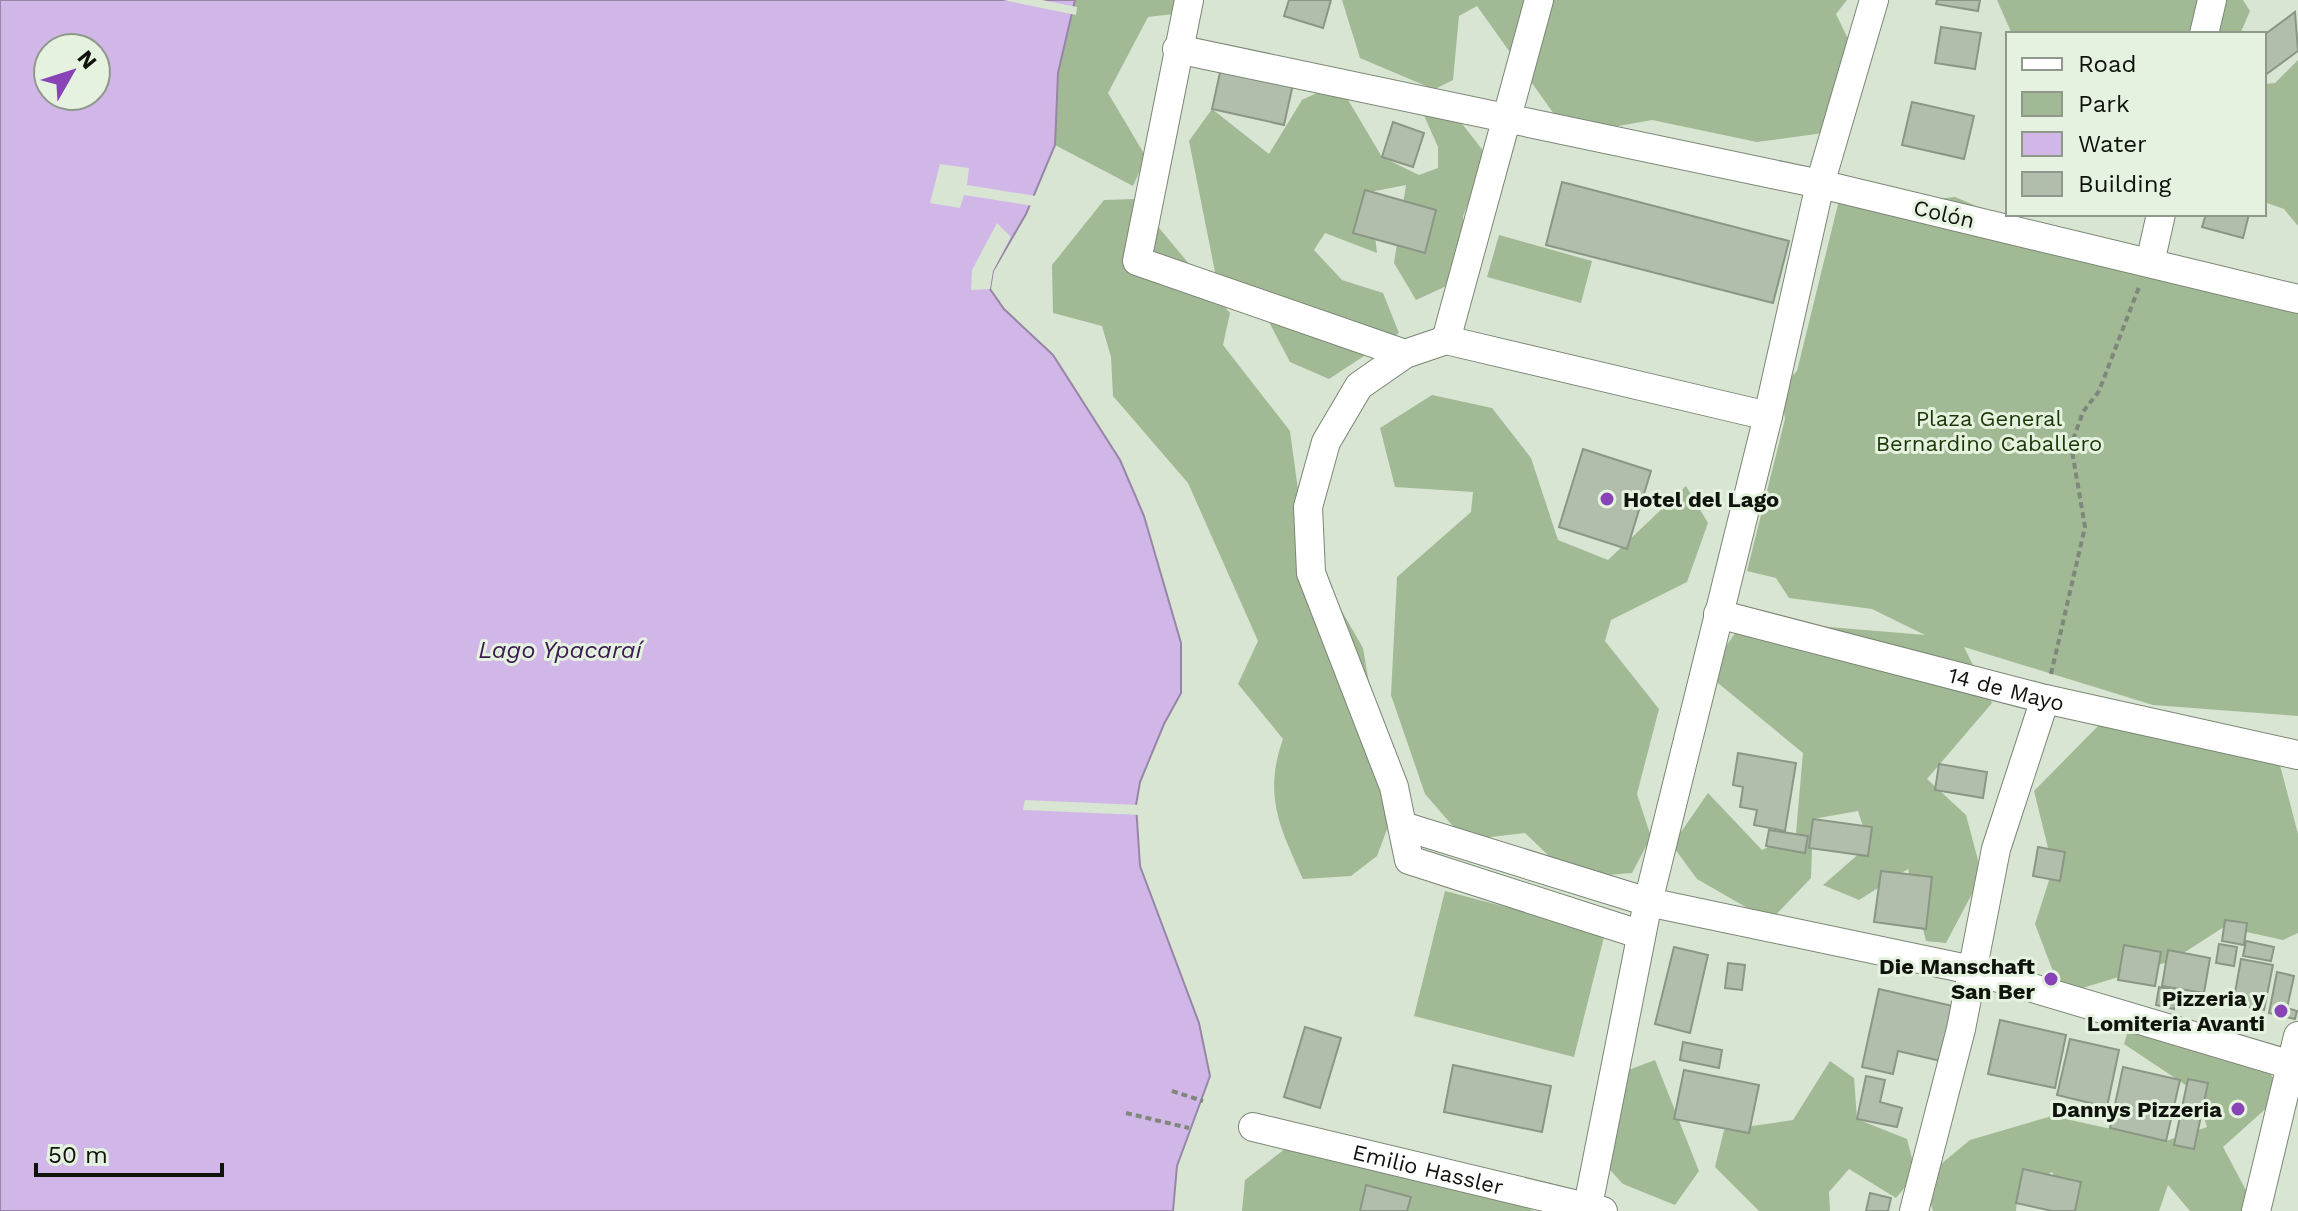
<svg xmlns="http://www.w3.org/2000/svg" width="2298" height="1211" font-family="'Work Sans',sans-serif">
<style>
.green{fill:#a1ba95}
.water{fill:#d1b7e8;stroke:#9786a6;stroke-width:2;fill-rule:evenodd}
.pier{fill:#d8e5d2}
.building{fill:#b1beac;stroke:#8b9785;stroke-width:2}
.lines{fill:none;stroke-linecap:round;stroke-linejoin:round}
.minor-casing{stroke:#7b8675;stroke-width:30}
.path{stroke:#7e8779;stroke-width:4;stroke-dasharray:6 4;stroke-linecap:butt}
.minor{stroke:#fff;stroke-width:28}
.poi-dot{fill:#8843b7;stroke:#e5f2df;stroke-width:3}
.labels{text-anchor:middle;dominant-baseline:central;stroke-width:6;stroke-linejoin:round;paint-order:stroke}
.street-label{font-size:22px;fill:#0f130c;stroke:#e5f2df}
.park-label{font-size:22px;fill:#1b3706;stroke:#e5f2df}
.poi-label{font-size:22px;font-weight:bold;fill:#0f130c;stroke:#e5f2df;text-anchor:end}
.water-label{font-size:24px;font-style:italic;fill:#3b1952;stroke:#e5f2df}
</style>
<rect width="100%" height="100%" fill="#d8e5d2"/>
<g class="green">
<polygon points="1075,0 1202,0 1198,11 1148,17 1108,93 1146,157 1133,186 1055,145 1058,73"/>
<polygon points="1342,0 1847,0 1836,14 1863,70 1838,131 1757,142 1652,120 1569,135 1477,6 1459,16 1453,80 1435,89 1488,157 1463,216 1466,277 1416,300 1394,263 1406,185 1370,192 1377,253 1325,233 1314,250 1342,280 1383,293 1399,333 1329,379 1290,362 1261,307 1216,277 1189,141 1212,109 1269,154 1302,100 1338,83 1382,157 1419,175 1438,168 1438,147 1415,95 1433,89 1360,58"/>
<polygon points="1997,0 2243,0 2250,11 2240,34 2012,34"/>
<polygon points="2298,60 2298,226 2284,209 2264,202 2264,84 2275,83"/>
<polygon points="1841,192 1888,204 1955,197 2093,256 2298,304 2298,716 2153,705 1964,647 1992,703 1927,779 1966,815 1982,875 1946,943 1926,941 1908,869 1859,900 1823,885 1869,845 1858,811 1813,819 1811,878 1770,921 1697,879 1672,845 1708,793 1762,850 1796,833 1803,753 1707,674 1744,620 1925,635 1872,609 1789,598 1776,578 1747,571 1785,419 1780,388 1797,371"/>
<path d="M1135,199L1230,313L1223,345L1290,431L1306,549L1363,648L1392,816L1377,856L1351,876L1303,879C1280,828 1263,795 1283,739L1238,684L1258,641L1188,483L1113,396L1111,357L1102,326L1053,313L1052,265L1104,200Z"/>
<polygon points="1499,235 1592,261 1581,303 1487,277"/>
<polygon points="1432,395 1492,408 1531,458 1558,540 1608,560 1686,486 1708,523 1687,582 1611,620 1605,641 1659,709 1637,794 1651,837 1632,873 1572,878 1525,833 1465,840 1425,794 1391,695 1397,577 1471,512 1473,492 1395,487 1380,428"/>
<polygon points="2206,720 2280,765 2298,834 2298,933 2283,940 2224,927 2171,961 2076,990 2057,982 2035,924 2053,868 2034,791 2102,722"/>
<polygon points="1445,891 1605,933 1574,1057 1414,1016"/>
<polygon points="2130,1024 2264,1060 2281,1095 2223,1147 2257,1211 2190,1211 2168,1185 2159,1211 2051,1211 2065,1197 2052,1172 2018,1192 2016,1211 1933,1211 1923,1179 1970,1140 2052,1116 2166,1141 2207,1127 2196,1092 2124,1044"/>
<polygon points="1655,1060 1699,1171 1675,1205 1623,1184 1588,1146 1607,1078"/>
<polygon points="1830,1061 1854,1078 1857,1119 1907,1139 1916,1174 1896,1198 1849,1169 1829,1192 1830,1211 1759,1211 1715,1167 1724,1130 1793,1120"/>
<polygon points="1286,1148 1413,1155 1534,1211 1242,1211 1245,1180"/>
</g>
<path class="water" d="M0,0H1075L1058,73L1055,145L1026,214L993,271L990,289L1004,309L1053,355L1120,460L1144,516L1181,643V693L1164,724L1140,782L1136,805L1140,866L1199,1023L1210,1076L1177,1166L1173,1211H0ZM48,48H96V96H48Z"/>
<g class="pier">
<polygon points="1003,0 1042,0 1077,7 1076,15"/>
<polygon points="940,164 969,168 967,185 1036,196 1033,206 964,195 960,208 930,203"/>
<polygon points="997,223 1011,237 993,271 990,289 971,290 972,270"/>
<polygon points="1025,800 1140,805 1141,815 1023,810"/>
</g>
<g class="building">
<polygon points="1289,0 1331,0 1323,28 1284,16"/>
<polygon points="1937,0 1980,0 1978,11 1936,4"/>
<polygon points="2295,12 2298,51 2264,76 2264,35"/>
<polygon points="1941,27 1981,33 1975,69 1935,63"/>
<polygon points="1221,68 1293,84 1284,125 1212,109"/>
<polygon points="1912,102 1974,116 1964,159 1902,145"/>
<polygon points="1393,122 1424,133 1413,167 1382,157"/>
<polygon points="1562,182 1789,241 1773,303 1546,245"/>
<polygon points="1365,190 1436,210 1425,253 1353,233"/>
<polygon points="2206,214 2249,214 2243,238 2202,227"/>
<polygon points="1583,449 1651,471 1627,549 1559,527"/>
<polygon points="1738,753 1796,763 1785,831 1754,825 1757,810 1740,807 1743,787 1733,785"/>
<polygon points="1939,764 1987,772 1983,798 1935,790"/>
<polygon points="1813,819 1872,827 1868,856 1809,848"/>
<polygon points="1769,830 1808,836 1805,853 1766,846"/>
<polygon points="2038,847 2065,852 2060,881 2033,876"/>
<polygon points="1881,871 1932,877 1926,929 1874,922"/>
<polygon points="2225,920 2247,923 2244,945 2222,941"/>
<polygon points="2246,941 2274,947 2271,961 2243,956"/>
<polygon points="2219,944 2237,947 2234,966 2216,963"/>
<polygon points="2124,945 2161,952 2155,986 2118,980"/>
<polygon points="1674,947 1708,955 1690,1033 1655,1024"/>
<polygon points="2168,950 2210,958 2204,993 2162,986"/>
<polygon points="2241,959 2273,965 2264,1010 2233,1004"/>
<polygon points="1728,963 1745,965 1742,990 1725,988"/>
<polygon points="2277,972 2294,976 2287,1008 2297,1011 2295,1019 2269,1013"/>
<polygon points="2159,987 2178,991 2174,1009 2156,1005"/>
<polygon points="1879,989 1957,1007 1945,1062 1898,1051 1893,1074 1862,1067"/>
<polygon points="2000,1020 2066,1035 2055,1088 1988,1074"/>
<polygon points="1305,1027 1341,1038 1320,1108 1284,1097"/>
<polygon points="2070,1039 2119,1050 2107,1107 2057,1095"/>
<polygon points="1683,1042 1722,1050 1719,1068 1680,1060"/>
<polygon points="1453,1065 1551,1086 1542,1132 1444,1112"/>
<polygon points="2123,1067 2180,1080 2166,1141 2110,1128"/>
<polygon points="1684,1070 1759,1085 1749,1133 1674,1119"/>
<polygon points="1866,1076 1885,1080 1880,1102 1902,1108 1897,1127 1857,1119"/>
<polygon points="2188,1079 2208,1083 2194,1149 2174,1145"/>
<polygon points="2023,1169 2081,1182 2075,1211 2052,1211 2016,1203"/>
<polygon points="1366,1185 1411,1197 1407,1211 1360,1211"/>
<polygon points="1870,1193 1891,1198 1888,1211 1866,1211"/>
</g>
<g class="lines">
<g class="minor-casing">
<g id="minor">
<polyline points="1189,0 1137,261 1405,354"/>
<polyline points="2204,34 2212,0"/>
<polyline points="1177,49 1820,184 1874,0"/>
<polyline points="2150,263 2161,214"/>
<polyline points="2298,299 1820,184 1768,416 1648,902 1972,970 2298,1067"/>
<polyline points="1446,340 1539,0"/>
<path id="s1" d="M1718,614L2045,699L2298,755"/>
<polyline points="1403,826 1648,902 1587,1211"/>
<polyline points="1639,934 1409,860 1394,787 1311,573 1308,507 1326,442 1359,386 1405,354 1446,340 1768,416"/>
<path id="s2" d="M1253,1127L1603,1211"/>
<polyline points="1914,1211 1961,1029 1996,849 2045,699"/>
<polyline points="2256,1211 2298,1036"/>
</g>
</g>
<g class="path">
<polyline points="2051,674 2085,527 2071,445 2083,412 2099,391 2139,287"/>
<polyline points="1172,1091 1203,1101"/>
<polyline points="1126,1113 1189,1128"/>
</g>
<use href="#minor" class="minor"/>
</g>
<g class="poi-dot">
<circle cx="1607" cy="499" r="8"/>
<circle cx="2051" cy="979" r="8"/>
<circle cx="2281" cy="1011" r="8"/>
<circle cx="2238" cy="1109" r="8"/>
</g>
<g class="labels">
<g class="street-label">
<text transform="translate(1944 214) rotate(13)">Colón</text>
<text stroke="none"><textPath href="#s1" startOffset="298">14 de Mayo</textPath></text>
<text stroke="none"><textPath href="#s2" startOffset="180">Emilio Hassler</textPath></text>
</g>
<g class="park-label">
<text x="1989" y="418">Plaza General<tspan x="1989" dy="25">Bernardino Caballero</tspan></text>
</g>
<g class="poi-label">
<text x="1623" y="499" text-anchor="start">Hotel del Lago</text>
<text x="2035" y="966">Die Manschaft<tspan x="2035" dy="25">San Ber</tspan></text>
<text x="2265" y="998">Pizzeria y<tspan x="2265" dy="25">Lomiteria Avanti</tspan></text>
<text x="2222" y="1109">Dannys Pizzeria</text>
</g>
<g class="water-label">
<text x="560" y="650">Lago Ypacaraí</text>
</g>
</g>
<rect x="2006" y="32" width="260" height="184" fill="#e5f2df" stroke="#8f998b" stroke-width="2"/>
<rect x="2022" y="58" width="40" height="12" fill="#ffffff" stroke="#8f998b" stroke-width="2"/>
<text x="2078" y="72" font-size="24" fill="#0f130c">Road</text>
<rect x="2022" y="92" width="40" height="24" fill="#a1ba95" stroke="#8f998b" stroke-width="2"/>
<text x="2078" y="112" font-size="24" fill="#0f130c">Park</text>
<rect x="2022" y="132" width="40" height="24" fill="#d1b7e8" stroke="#8f998b" stroke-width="2"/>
<text x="2078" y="152" font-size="24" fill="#0f130c">Water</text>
<rect x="2022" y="172" width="40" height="24" fill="#b1beac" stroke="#8f998b" stroke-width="2"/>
<text x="2078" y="192" font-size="24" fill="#0f130c">Building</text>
<g transform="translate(72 72) rotate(51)"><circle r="38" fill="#e5f2df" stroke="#8f998b" stroke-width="2"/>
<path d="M0-6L14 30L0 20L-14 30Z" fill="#8843b7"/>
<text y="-12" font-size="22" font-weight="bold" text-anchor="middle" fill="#0f130c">N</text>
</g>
<path d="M36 1163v12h186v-12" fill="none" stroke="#0f130c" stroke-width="4"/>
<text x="48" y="1163" font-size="24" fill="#0f130c" stroke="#e5f2df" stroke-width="6" paint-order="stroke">50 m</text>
</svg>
